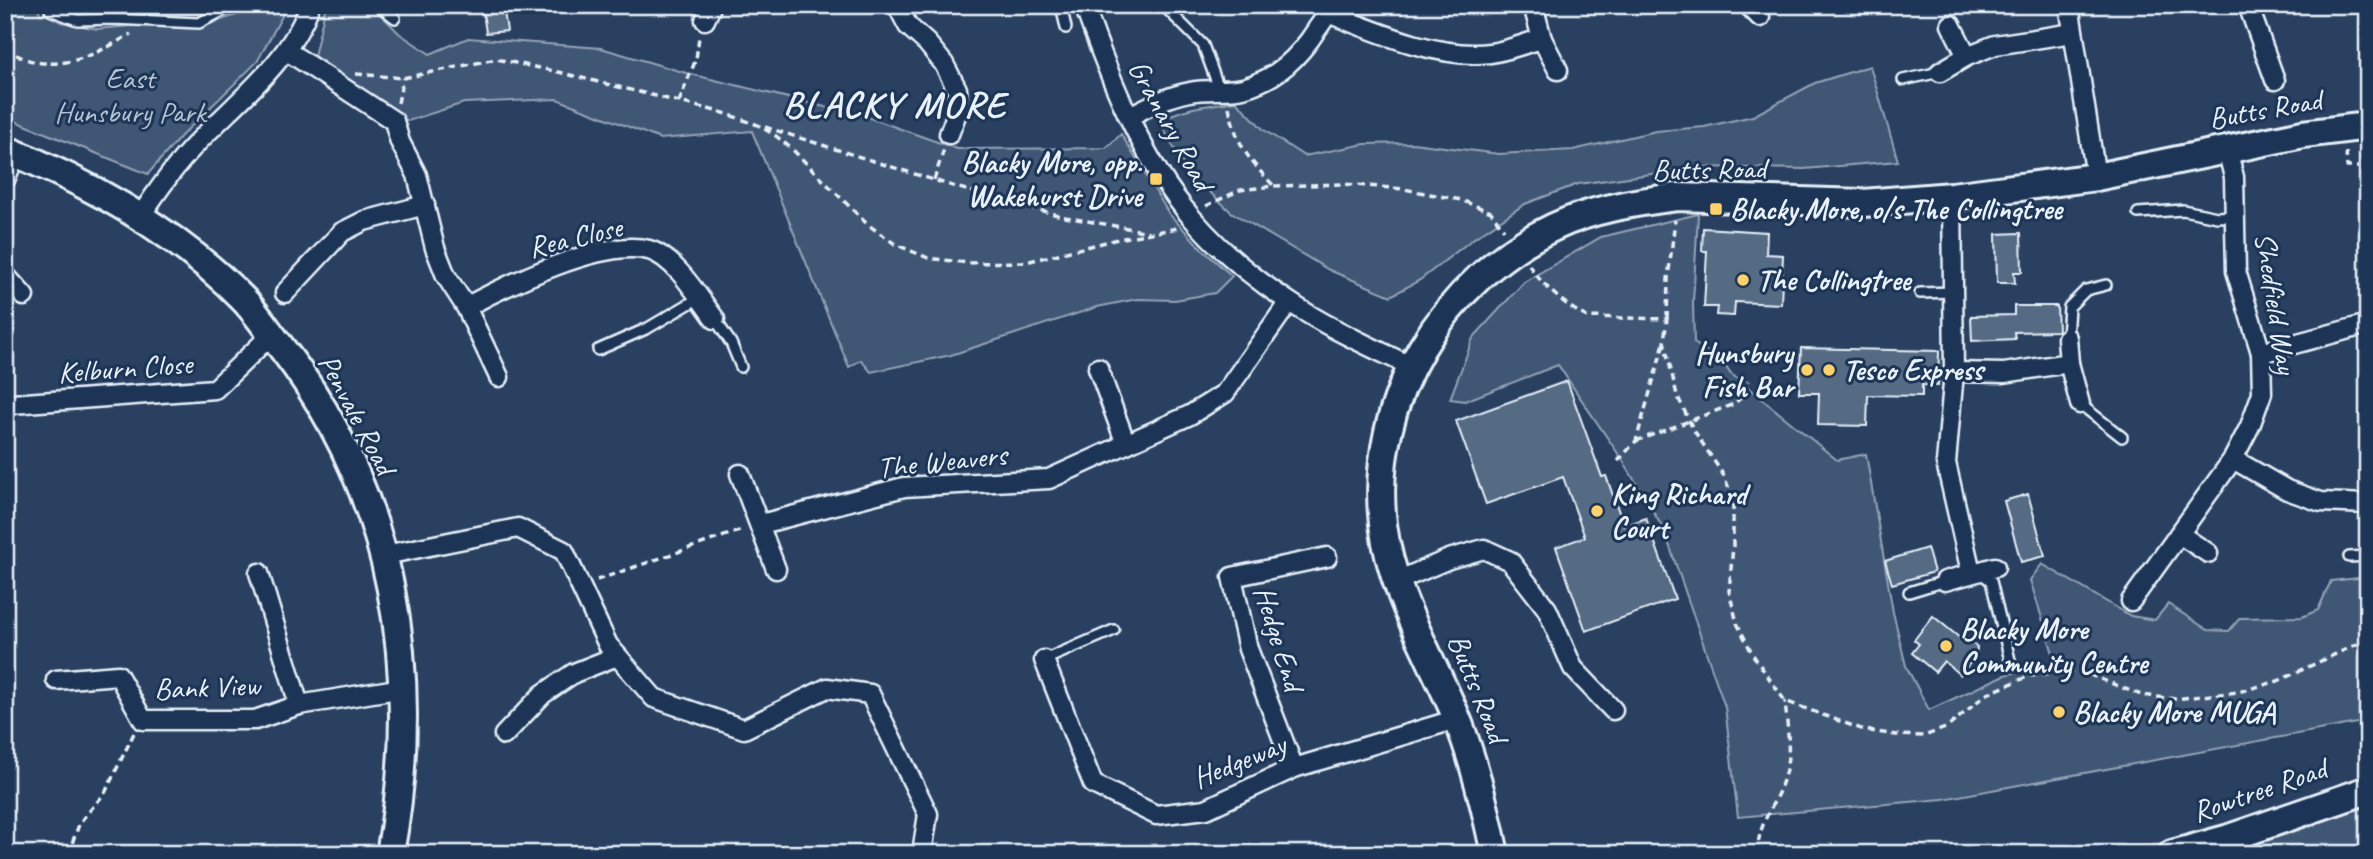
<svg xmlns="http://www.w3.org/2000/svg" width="2373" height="859" font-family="Caveat,sans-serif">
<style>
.green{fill:#415774;stroke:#94a4b6;stroke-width:2}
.building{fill:#556a83;stroke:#e8f1f8;stroke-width:2}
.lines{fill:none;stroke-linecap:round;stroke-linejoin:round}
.lane-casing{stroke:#e8f1f8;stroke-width:14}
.street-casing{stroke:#e8f1f8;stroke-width:23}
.secondary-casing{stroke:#e8f1f8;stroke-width:32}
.path{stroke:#e8f1f8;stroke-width:3.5;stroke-dasharray:7 5;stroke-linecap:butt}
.lane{stroke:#1d3557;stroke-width:9}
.street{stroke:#1d3557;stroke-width:18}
.secondary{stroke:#1d3557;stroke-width:26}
.poi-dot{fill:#ffd166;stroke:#1d3557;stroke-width:2.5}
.labels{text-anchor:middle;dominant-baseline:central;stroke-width:6;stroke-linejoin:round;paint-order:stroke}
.park-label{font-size:30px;fill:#b6c3d0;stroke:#1d3557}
.street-label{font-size:30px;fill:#e8f1f8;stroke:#1d3557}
.poi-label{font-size:30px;font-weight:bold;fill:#e8f1f8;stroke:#1d3557;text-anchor:start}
.district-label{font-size:37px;font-weight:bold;letter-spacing:2px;fill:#e8f1f8;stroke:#1d3557}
</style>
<rect width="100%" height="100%" fill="#294061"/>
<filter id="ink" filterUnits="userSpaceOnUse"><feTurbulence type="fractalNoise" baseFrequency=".0143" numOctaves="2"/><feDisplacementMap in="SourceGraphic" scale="14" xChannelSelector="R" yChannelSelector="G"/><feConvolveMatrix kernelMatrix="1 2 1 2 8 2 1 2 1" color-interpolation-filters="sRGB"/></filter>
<g filter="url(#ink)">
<g class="green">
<polygon points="5,5 38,5 40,14 46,14 61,22 97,29 153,24 201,27 242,13 255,5 288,5 257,62 182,135 148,174 5,117"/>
<polygon points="326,5 368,5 374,8 400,34 430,54 468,38 601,48 686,73 870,118 957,149 1106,148 1121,134 1169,214 1204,251 1232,276 1215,293 1175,300 1137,299 1097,307 951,355 871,372 861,360 849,367 752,131 660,139 557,99 464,103 408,121 314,56"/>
<path d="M1870,66L1898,161L1804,169L1702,167L1578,184L1525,204L1474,238L1420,280L1391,296L1329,270L1231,212L1186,170L1159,121C1186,106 1207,106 1236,101L1264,130L1304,156L1365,144L1413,143L1499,154L1573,150L1656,131L1704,127L1753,116L1815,83Z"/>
<polygon points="1698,214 1693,303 1694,343 1722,361 1730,373 1837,460 1866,454 1893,612 1906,666 1929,710 2005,675 2056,663 2030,580 2042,564 2131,616 2155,620 2168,604 2208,630 2229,631 2240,618 2302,617 2318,610 2331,581 2368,577 2368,721 1943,799 1738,817 1725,707 1664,530 1623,461 1558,365 1465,401 1450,399 1473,338 1524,282 1601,237"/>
<polygon points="2368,807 2368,854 2208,854 2351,811"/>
</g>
<g class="building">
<polygon points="482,5 503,5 507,31 486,33"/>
<polygon points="1703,228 1767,232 1766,254 1783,255 1781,304 1735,302 1734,316 1716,315 1717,307 1704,307 1707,251 1702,251"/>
<polygon points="2021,233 2022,272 2014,272 2015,283 1997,283 1996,234"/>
<polygon points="2014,306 2057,306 2058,331 2014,332 2015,339 1972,341 1971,316 2014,315"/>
<polygon points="1801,348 1939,351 1938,386 1922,385 1922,396 1868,395 1867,426 1818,425 1819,393 1799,393"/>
<polygon points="1567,381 1602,477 1606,476 1624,526 1646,518 1675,599 1586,631 1556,547 1585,537 1563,477 1486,504 1456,421"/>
<polygon points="2028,494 2045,556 2021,562 2004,501"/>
<polygon points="1927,548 1934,572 1892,584 1885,561"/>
<polygon points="1933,616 1961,639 1964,636 1977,647 1976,656 1960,675 1944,661 1935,672 1912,653 1919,644 1914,640"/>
</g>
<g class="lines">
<g class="lane-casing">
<g id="lane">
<polyline points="378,5 395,18"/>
<polyline points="1061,5 1066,28"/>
<polyline points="1167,9 1203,45 1220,91"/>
<polyline points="50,10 77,20 113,19 199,23 234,5"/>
<polyline points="1903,80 1940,72"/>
<polyline points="2138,213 2183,210 2217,217 2235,216"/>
<polyline points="1920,293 1954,292"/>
<polyline points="715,319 731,343 741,367"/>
<polyline points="2067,338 2069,307 2086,290 2106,285"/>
<polyline points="598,350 648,328 699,298"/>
<polyline points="2080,404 2122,437"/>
<polyline points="2349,557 2368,556"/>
<polyline points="1979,571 1991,581 2010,660"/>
<polyline points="1909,592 1945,581"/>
<polyline points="1044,660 1114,630"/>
</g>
</g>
<g class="street-casing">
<g id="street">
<polyline points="897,5 908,26 927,43 944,64 957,89 958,110 949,134"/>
<path d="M1084,5C1109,77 1142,160 1192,218C1219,249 1253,278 1288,301C1326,327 1369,346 1410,366"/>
<polyline points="1748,5 1760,17"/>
<polyline points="2069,5 2096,177"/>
<polyline points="2248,5 2275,80"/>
<path d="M1328,13C1374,31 1440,60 1490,53C1507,51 1525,43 1542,39L1533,5"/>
<polyline points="705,20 712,5"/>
<polyline points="1951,25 1967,56"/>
<polyline points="1542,39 1558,70"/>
<polyline points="287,51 394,121 400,142 417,175 435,248 446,276 466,307 499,377"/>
<polyline points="1940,72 1967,56 1995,45 2073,33"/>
<path d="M1130,116C1149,106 1168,96 1190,92C1207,88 1226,92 1243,88C1277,79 1299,57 1317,29C1323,21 1328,14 1329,5"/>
<polyline points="5,180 16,153"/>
<polyline points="1952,196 1954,372 1946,463 1971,572"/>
<path d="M140,217C157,191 174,167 195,145C235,103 291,61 310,5"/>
<polyline points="5,275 24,296"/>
<polyline points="285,293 342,232 364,221 425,205"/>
<path d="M466,307C507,285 602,238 649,250C675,257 699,298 715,319"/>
<polyline points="2261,353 2368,324"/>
<polyline points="2069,363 2080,404"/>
<polyline points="1098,368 1126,444"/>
<polyline points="1954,372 2004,373 2069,363 2067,338"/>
<polyline points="5,410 12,404 215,389 271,335"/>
<polyline points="2233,459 2287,490 2321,502 2368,504"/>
<polyline points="740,474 776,569"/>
<polyline points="761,524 904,487 1049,479 1190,415 1225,393 1289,302"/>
<polyline points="2179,534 2208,553"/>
<polyline points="385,555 518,528 564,551 608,645 654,698 744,729 827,688 870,694 928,814 922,853"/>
<polyline points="259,573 299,705"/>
<polyline points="1397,581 1449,559 1484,549 1510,561 1547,609 1573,668 1613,710"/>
<polyline points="1945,581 1995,567"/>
<polyline points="2131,601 2233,459 2250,426 2262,393 2261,353 2236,271 2234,177 2227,149"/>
<polyline points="1044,660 1093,784 1156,815 1206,809 1294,768 1457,719"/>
<polyline points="56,680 118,675 143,720 255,720 299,705 403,688"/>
<polyline points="504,735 543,694 574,673 617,656"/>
<polyline points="1294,768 1248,649 1232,577 1327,557"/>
</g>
</g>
<g class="secondary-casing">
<g id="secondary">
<path d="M5,149C92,184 179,233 245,301C258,315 269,332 281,347C395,494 423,673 390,854"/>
<path d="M1495,854C1485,807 1474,760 1456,716C1430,654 1391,592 1383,524C1368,400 1444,279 1554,227C1592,209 1636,202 1677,197L1863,203L1952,196L2096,177L2303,134L2368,126"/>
<polyline points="2172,854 2226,839 2368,790"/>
</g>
</g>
<g class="path">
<path d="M5,50C15,54 26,60 36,62C73,68 101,51 131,34"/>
<polyline points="356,74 403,78 496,59 554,71 724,113 758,125 776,136 792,149 867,224 895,244 928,258 969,263 1026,262 1118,239 1178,228"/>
<polyline points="679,102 696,59 699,37"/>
<polyline points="398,103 403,78"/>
<path d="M1229,107C1237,145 1247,158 1274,186"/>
<polyline points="765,127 959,188 1065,217 1149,232"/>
<polyline points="2346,152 2347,167 2368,167"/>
<polyline points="934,180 944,149"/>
<polyline points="1206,206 1240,190 1274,186 1343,184 1404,189 1461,200 1491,212 1504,230"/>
<path d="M1529,265C1543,286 1564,305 1587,317L1667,319L1664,341L1677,395L1693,429L1724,476L1733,499V546L1729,591L1737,623L1753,655L1785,701L1864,730L1896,735L1924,736L1948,727L1985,695L2029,676L2080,671L2141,695L2175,699L2238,692L2278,681L2368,639"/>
<polyline points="1667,319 1668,279 1675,220"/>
<polyline points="1636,441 1734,404 1745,394 1748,381"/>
<polyline points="1618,461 1636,441 1664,343"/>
<polyline points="597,580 742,530"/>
<polyline points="68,854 80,822 105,793 134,733"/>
<path d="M1758,854C1756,825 1777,803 1784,777C1792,752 1787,727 1785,701"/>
</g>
<use href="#lane" class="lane"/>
<use href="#street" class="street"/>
<use href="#secondary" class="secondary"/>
</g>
</g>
<g class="poi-dot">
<rect x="1149" y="172" width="14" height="14" rx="3.5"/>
<rect x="1709" y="202" width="14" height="14" rx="3.5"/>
<circle cx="1743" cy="280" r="7"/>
<circle cx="1807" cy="370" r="7"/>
<circle cx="1829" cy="370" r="7"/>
<circle cx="1597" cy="511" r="7"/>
<circle cx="1946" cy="646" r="7"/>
<circle cx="2059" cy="712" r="7"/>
</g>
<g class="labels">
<g class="park-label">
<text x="130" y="78">East<tspan x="130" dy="34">Hunsbury Park</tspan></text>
</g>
<g class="street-label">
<text transform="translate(2265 109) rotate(-10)">Butts Road</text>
<text transform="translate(1171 125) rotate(61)">Granary Road</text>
<text transform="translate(1709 169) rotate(-1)">Butts Road</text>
<text transform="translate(575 237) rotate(-13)">Rea Close</text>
<text transform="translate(2276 303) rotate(81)">Shedfield Way</text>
<text transform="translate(125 368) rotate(-4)">Kelburn Close</text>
<text transform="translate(357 414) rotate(62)">Penvale Road</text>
<text transform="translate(942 461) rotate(-6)">The Weavers</text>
<text transform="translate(1279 638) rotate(73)">Hedge End</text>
<text transform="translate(207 687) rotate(-2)">Bank View</text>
<text transform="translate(1478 688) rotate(68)">Butts Road</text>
<text transform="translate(1239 761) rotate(-22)">Hedgeway</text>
<text transform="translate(2259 790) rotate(-19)">Rowtree Road</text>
</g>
<g class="poi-label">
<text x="1142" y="162" text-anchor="end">Blacky More, opp.<tspan x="1142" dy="34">Wakehurst Drive</tspan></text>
<text x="1730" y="209">Blacky More, o/s The Collingtree</text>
<text x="1757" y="280">The Collingtree</text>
<text x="1793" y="353" text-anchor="end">Hunsbury<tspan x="1793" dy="34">Fish Bar</tspan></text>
<text x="1843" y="370">Tesco Express</text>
<text x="1611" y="494">King Richard<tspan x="1611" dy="34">Court</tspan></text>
<text x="1960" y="629">Blacky More<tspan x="1960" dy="34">Community Centre</tspan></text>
<text x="2073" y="712">Blacky More MUGA</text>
</g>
<g class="district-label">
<text x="895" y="104">BLACKY MORE</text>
</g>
</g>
<rect width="2373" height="859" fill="none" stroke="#1d3557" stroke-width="28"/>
<rect x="14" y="14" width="2345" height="831" fill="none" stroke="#e8f1f8" stroke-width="2.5" filter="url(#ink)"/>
</svg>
